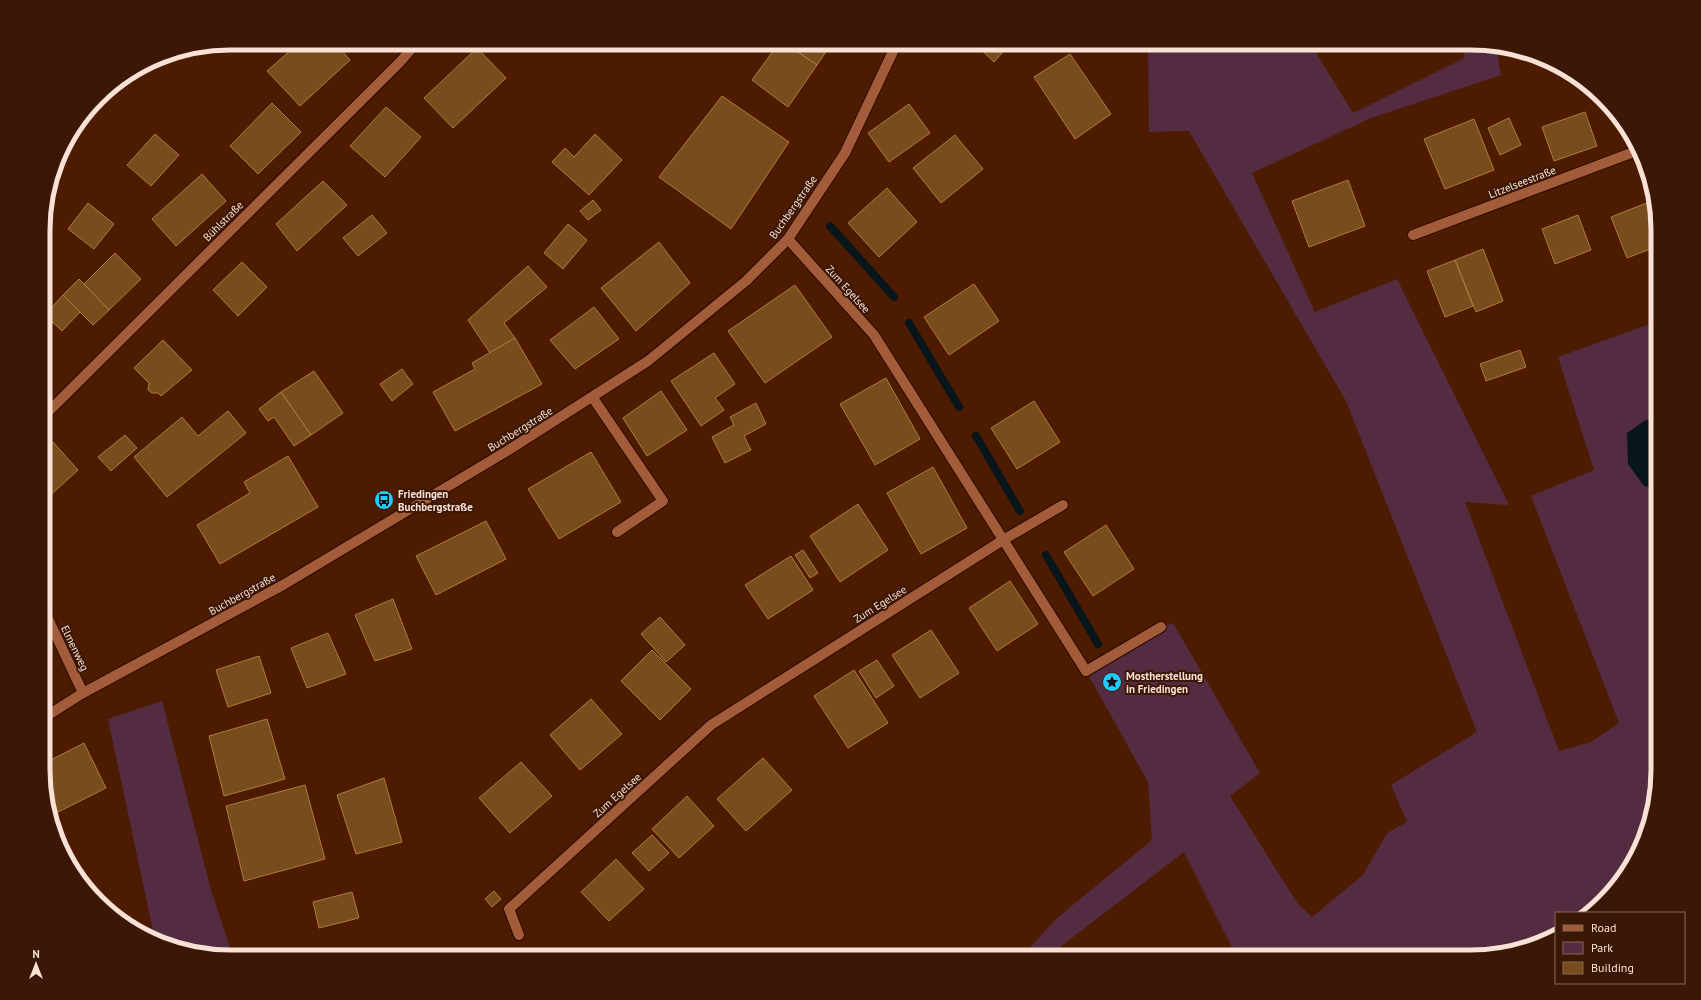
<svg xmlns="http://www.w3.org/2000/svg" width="1701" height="1000" font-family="'PT Sans',sans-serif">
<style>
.green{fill:#532c42}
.water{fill:#08151a}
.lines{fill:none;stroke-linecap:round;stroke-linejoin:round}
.stream{stroke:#08151a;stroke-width:8}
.building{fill:#774d1e;stroke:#b37a3d}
.lane-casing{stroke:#2b0900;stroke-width:12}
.street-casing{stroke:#2b0900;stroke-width:12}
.secondary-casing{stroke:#2b0900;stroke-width:12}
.lane{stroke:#a35c39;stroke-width:10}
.street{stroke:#a35c39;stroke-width:10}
.secondary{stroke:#a35c39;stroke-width:10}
.labels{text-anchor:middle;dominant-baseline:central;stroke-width:4;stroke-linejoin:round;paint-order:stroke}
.street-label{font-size:11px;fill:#fae1d6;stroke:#3b1805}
.poi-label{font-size:11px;font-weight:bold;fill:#fae1d6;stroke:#3b1805;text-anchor:start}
.rim{fill:none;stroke:#fae1d6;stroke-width:5}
</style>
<rect width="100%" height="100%" fill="#4d1c00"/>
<g class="green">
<polygon points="1148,43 1310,43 1353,113 1465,58 1461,43 1496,46 1501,75 1371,118 1252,173 1315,312 1397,279 1509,505 1465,502 1559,751 1591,742 1619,723 1531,496 1594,470 1558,357 1658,321 1658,782 1633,864 1603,902 1589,913 1556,913 1556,934 1483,957 1237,957 1184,852 1047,957 1021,957 1057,918 1152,840 1148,782 1086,671 1161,627 1173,623 1260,773 1230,796 1297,903 1312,917 1363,875 1387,833 1407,822 1391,785 1477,732 1346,401 1189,131 1149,132"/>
<polygon points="162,701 211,890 233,957 181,951 155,940 108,719"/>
</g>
<polygon class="water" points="1658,417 1658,489 1644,486 1628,464 1627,433 1644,421"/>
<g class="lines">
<g class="stream">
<polyline points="830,226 894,297"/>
<polyline points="909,323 959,407"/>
<polyline points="976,436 1020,511"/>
<polyline points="1046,555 1098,644"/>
</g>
</g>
<g class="building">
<polygon points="299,43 335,43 350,60 300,106 267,71"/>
<polygon points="524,43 538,43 530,50"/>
<polygon points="779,43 785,43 817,65 788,107 752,80"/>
<polygon points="785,43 832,43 817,65"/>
<polygon points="974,43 1011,43 994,62"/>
<polygon points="477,48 506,78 453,128 424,98"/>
<polygon points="1070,54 1111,114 1075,139 1034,77"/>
<polygon points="722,96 789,142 731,229 659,177"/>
<polygon points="272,103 301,132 258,174 230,146"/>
<polygon points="909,104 930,133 889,162 868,133"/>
<polygon points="386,107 421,137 385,177 350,146"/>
<polygon points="1585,112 1597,146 1554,161 1542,127"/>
<polygon points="1509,118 1521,145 1500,155 1488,128"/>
<polygon points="1474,119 1494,170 1445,189 1424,139"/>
<polygon points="155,134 179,155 151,186 127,165"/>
<polygon points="595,134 622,160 589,195 552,162 565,148 574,157"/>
<polygon points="955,135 983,169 941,203 913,168"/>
<polygon points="202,174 226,201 176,246 152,219"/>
<polygon points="1348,180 1365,226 1309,247 1292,201"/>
<polygon points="323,181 347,205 297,251 276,224"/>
<polygon points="887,188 917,222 879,257 848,223"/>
<polygon points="593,200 601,210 588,220 580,211"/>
<polygon points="1654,200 1658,218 1658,246 1627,258 1611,217"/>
<polygon points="88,203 114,224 94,249 68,229"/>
<polygon points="372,215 387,233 358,256 343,238"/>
<polygon points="1578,215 1591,250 1555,264 1542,229"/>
<polygon points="568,224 587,240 563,269 544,253"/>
<polygon points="659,242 690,283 636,331 601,288"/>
<polygon points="1483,249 1503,301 1476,312 1455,260"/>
<polygon points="115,253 141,279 109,310 84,284"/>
<polygon points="1455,260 1473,306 1445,317 1427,271"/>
<polygon points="242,262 267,287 238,316 213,290"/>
<polygon points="528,266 547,287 504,323 515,338 490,353 468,320"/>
<polygon points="79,279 109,310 93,325 63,295"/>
<polygon points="974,284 999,321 949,355 924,317"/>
<polygon points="795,285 832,337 765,383 728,331"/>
<polygon points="63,295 80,312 62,331 45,315"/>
<polygon points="594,307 619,339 575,369 550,340"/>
<polygon points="45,315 53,322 45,331"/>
<polygon points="515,338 542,384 455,431 433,392 475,369 472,363"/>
<polygon points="163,340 192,370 161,396 158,393 152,393 148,390 149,383 134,368"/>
<polygon points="1520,350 1526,367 1486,381 1480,364"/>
<polygon points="714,353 735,384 715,398 724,410 701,426 671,381"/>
<polygon points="402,369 413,384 392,401 380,384"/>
<polygon points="314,371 343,413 311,435 281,392"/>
<polygon points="886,378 920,439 875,465 840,404"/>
<polygon points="661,391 687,430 647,456 623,418"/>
<polygon points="281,392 311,435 294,446 274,417 268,421 259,409"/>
<polygon points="1034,401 1060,442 1017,469 991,428"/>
<polygon points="756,403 766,424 744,436 751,450 725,463 712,437 734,425 730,417"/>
<polygon points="228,411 246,433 167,497 134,457 182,417 198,436"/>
<polygon points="125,435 137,448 111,471 98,457"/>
<polygon points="53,442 78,470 45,500 45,450"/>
<polygon points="591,452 621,502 559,539 528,489"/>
<polygon points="288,456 318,507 220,564 197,525 250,493 244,482"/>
<polygon points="933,467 967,528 921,554 887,493"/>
<polygon points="858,504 888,550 840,582 810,536"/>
<polygon points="486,521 506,559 436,595 416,556"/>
<polygon points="1106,525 1134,569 1093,596 1064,552"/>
<polygon points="803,550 818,573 810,578 795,555"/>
<polygon points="791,556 813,590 768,619 745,585"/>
<polygon points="1010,581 1038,624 997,651 969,608"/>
<polygon points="393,599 412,649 375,661 355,615"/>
<polygon points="660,617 685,645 666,662 641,634"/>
<polygon points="931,630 959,673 920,698 892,655"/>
<polygon points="328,633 346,674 307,688 291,648"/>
<polygon points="652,650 691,689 660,720 621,681"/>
<polygon points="259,656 271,693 228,707 216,670"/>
<polygon points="877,660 894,686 876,698 859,671"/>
<polygon points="854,670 888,723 848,748 814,696"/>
<polygon points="591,699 622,734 580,770 550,735"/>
<polygon points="267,719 285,779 224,796 209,736"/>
<polygon points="84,743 106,788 52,815 45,794 45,763"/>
<polygon points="763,758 792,790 746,831 717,799"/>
<polygon points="521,762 552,796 510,833 479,798"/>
<polygon points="384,778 402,842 356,854 337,795"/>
<polygon points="305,785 325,859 244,881 226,806"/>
<polygon points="687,796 714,826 679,858 652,829"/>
<polygon points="652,835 669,853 649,871 632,853"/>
<polygon points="616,859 644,889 609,921 581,892"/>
<polygon points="494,891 501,899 492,907 485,899"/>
<polygon points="352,892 359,918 319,928 313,902"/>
<polygon points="364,953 365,957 349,957"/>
</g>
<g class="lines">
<g class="lane-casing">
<polyline id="lane" points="1086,671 1161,627"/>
</g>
<g class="street-casing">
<g id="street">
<polyline points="1413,235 1639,150"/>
<polyline points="788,239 874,335 1086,671"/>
<polyline points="593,398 663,501 617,532"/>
<polyline points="45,415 399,63 417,43"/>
<polyline points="45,612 83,693"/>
<polyline points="519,935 509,909 711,725 1003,540 1063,505"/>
</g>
</g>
<g class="secondary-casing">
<polyline id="secondary" points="45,717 83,693 283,585 507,451 648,361 746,281 788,239 845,153 897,43"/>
</g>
<use href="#lane" class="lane"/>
<use href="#street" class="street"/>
<use href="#secondary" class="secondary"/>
</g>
<defs>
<g id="bus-disc" transform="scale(1)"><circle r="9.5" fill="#21c9fd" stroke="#3b1805"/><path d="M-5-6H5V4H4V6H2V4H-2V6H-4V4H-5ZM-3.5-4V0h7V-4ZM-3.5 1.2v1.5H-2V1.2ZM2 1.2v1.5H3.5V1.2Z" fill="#111"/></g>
<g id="sight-disc" transform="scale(1)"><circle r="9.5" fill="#21c9fd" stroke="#3b1805"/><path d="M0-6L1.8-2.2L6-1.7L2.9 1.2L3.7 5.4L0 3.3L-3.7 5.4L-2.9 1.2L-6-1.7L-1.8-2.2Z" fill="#111"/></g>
</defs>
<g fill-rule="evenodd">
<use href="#bus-disc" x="384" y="500"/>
<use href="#sight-disc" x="1112" y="682"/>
</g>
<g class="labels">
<g class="street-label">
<text transform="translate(1522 182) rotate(-21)">Litzelseestraße</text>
<text transform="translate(793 207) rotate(-55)">Buchbergstraße</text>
<text transform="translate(223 221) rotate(-45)">Bühlstraße</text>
<text transform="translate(848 289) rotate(48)">Zum Egelsee</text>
<text transform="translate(520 429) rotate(-32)">Buchbergstraße</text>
<text transform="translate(242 594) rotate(-29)">Buchbergstraße</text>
<text transform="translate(880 604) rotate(-32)">Zum Egelsee</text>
<text transform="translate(75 648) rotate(64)">Elmenweg</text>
<text transform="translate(617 795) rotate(-42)">Zum Egelsee</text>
</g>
<g class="poi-label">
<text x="398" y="494">Friedingen<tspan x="398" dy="13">Buchbergstraße</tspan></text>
<text x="1126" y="676">Mostherstellung<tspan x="1126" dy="13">in Friedingen</tspan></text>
</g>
</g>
<path d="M0 0H1701V1000H0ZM230 50H1471A180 180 0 0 1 1651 230V770A180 180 0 0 1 1471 950H230A180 180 0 0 1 50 770V230A180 180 0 0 1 230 50Z" fill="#3b1805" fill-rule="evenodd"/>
<path class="rim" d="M230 50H1471A180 180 0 0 1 1651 230V770A180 180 0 0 1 1471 950H230A180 180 0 0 1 50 770V230A180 180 0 0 1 230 50Z"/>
<rect x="1555" y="912" width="130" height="72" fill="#3b1805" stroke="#876859"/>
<rect x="1563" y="925" width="20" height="6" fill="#a35c39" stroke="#876859"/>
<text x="1591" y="932" font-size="12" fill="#fae1d6">Road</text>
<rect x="1563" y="942" width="20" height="12" fill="#532c42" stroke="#876859"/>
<text x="1591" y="952" font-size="12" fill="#fae1d6">Park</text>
<rect x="1563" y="962" width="20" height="12" fill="#774d1e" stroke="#876859"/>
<text x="1591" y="972" font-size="12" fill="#fae1d6">Building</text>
<g transform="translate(36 964)" stroke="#3b1805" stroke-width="3" paint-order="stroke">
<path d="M0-3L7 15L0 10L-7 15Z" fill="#fae1d6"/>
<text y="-6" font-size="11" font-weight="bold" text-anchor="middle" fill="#fae1d6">N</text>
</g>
</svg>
